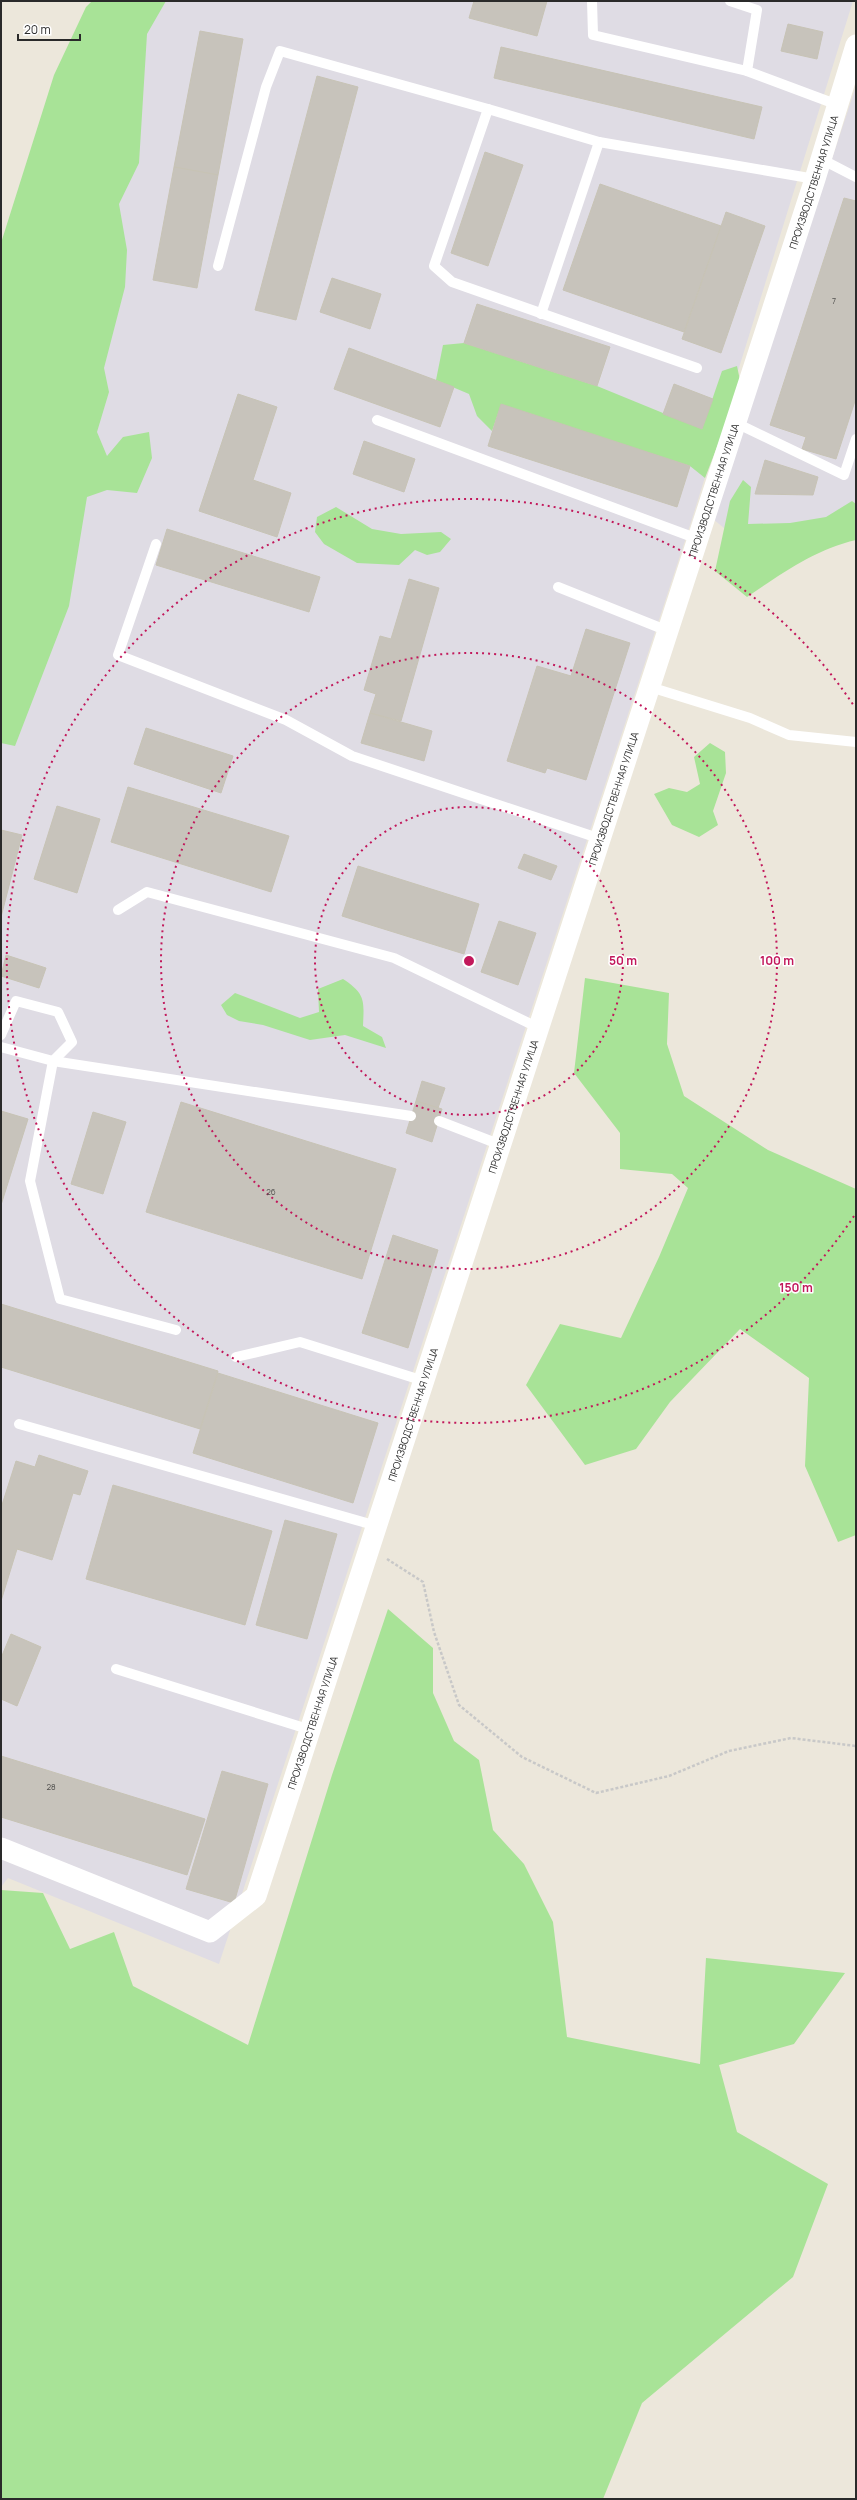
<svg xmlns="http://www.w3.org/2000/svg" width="857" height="2500" font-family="Manrope,sans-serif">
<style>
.industrial{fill:#dfdce4}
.green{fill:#a8e397}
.building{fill:#c7c3bb;stroke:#c7c3b5}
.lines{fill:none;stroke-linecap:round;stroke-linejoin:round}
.path{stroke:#c8c8c8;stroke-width:2.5;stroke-dasharray:3 2;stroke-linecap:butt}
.service{stroke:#fff;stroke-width:10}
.minor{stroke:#fff;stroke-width:21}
.ring{fill:none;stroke:#c2185b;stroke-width:2;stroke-dasharray:2 4}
.labels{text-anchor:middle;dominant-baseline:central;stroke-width:3;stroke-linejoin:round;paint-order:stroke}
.number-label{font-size:8px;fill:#51504e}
.street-label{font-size:10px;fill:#2a2a2a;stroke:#fff}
.centre{fill:#c2185b;stroke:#fff;stroke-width:2}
.ring-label{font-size:12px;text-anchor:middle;font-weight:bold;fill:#c2185b;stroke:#fff;stroke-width:3;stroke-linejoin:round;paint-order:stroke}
</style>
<rect width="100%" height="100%" fill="#ece7db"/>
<g class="industrial">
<polygon points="127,1 853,1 692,519 219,1964 8,1878 1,1887 1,403"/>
<polygon points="856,86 856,516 741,542 713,519"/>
</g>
<g class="green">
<polygon points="92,1 166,1 147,34 139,163 119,204 127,250 125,287 104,368 109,392 97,432 107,456 123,437 149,432 152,458 137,493 107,490 87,497 69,606 15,746 1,743 1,243 54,75 86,7"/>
<polygon points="464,343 597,386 702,429 722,371 737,366 741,385 705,478 690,466 501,405 492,431 477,416 469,394 436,380 443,345"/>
<path d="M743,480L751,487L748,524L790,523L826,517L852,501L856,504V540C816,549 781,574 747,597L715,571L730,501Z"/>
<polygon points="336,507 372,529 401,534 441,532 451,539 440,552 427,555 415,550 399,565 357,563 324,544 315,532 317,517"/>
<polygon points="710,743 725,752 726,773 713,811 718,825 699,837 672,825 654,794 669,788 687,792 700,784 694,757"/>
<polygon points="585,978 669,993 667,1044 684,1096 768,1150 856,1189 856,1535 838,1542 805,1466 809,1378 740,1329 670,1402 636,1449 585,1465 526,1385 560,1324 621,1338 659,1257 688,1188 672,1174 620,1169 620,1133 574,1073"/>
<path d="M343,979C366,994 364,1001 363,1026L382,1037L386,1048L345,1035L310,1040L263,1025L239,1021L227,1015L221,1005L235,993L300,1018L319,1012L318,989Z"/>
<polygon points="388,1609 433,1648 433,1693 454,1741 479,1760 493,1830 524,1864 553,1922 567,2037 700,2064 706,1958 845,1973 794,2044 719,2065 737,2132 828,2184 793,2277 642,2403 603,2499 1,2499 1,1890 43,1893 70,1949 114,1932 133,1986 248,2045 332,1775"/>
</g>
<g class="building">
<polygon points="474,1 547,1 537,36 469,18"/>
<polygon points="788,24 823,32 817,59 781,51"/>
<polygon points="200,31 243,39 218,175 174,167"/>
<polygon points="501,47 762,107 754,139 494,78"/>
<polygon points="317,76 358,87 296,320 255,310"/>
<polygon points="485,152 523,165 488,266 451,253"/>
<polygon points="174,167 218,175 197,288 153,280"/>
<polygon points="600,184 721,226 684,332 563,290"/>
<polygon points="844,198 856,201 856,398 836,459 802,449 806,437 770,425"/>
<polygon points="726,212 765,226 721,353 682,339"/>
<polygon points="332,278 381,294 370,329 320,312"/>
<polygon points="477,304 610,347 597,386 464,343"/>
<polygon points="349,348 454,387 440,427 334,389"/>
<polygon points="674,384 713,399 702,429 663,414"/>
<polygon points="238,394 277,407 253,480 291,493 277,537 199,511"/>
<polygon points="501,404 690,466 677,507 488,446"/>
<polygon points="364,441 415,459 404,492 353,474"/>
<polygon points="765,460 818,477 813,495 755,494"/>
<polygon points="167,529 320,577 309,612 156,565"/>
<polygon points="409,579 439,588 401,721 370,713 376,694 364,690 380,636 391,639"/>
<polygon points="586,629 630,643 586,780 547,768 545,773 507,761 537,666 571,676"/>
<polygon points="370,713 432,731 424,761 361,743"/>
<polygon points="146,728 233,756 221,793 134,764"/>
<polygon points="128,787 289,836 271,892 111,842"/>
<polygon points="57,806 100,819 77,893 34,879"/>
<polygon points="1,830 22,835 1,917"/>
<polygon points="524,854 557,866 551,880 518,868"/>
<polygon points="358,866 479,904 464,954 342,916"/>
<polygon points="499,921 536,933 518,985 481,972"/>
<polygon points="6,955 46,968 39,988 1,976"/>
<polygon points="422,1081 445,1088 438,1108 416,1101"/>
<polygon points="416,1101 442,1109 432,1142 406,1133"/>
<polygon points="181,1102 396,1169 362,1279 146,1212"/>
<polygon points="1,1111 28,1119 1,1205"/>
<polygon points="93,1112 126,1122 103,1194 71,1184"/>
<polygon points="393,1235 438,1250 408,1348 362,1333"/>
<polygon points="1,1304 218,1371 200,1429 1,1367"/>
<polygon points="218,1373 378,1423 353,1503 193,1453"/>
<polygon points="39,1455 88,1471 80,1495 73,1493 52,1560 17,1549 1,1601 1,1508 16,1461 35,1467"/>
<polygon points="113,1485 272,1531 245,1625 86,1579"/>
<polygon points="285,1520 337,1534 307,1639 256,1625"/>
<polygon points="11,1634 41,1647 17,1706 1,1699 1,1658"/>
<polygon points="1,1756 205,1819 187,1875 1,1817"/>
<polygon points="222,1771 268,1784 234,1903 186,1889"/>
</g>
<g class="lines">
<polyline class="path" points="387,1559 423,1582 434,1632 459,1705 522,1757 596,1793 669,1776 729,1751 791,1738 856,1746"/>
<g class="service">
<polyline points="592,1 593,35 747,71"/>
<polyline points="730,1 757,10 747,71 838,105"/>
<polyline points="821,159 856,177"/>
<polyline points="218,266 266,87 280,51 488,109"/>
<polyline points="541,314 599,142"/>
<polyline points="697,368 452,282 434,266 488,109 599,142 815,179"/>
<polyline points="377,420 698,539"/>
<polyline points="736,423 844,475 856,439"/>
<polyline points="156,544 118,655 286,720 352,756 601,839"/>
<polyline points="558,587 668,631"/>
<polyline points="650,687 750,718 789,735 856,742"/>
<polyline points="118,910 147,892 394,958 539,1028"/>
<polyline points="1,1035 16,1001 58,1012 72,1042 53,1061 30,1181 60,1299 176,1330"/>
<polyline points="1,1047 53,1061 411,1116"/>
<polyline points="439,1121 501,1145"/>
<polyline points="236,1357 300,1342 424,1381"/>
<polyline points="19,1424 377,1526"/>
<polyline points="116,1669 311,1730"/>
</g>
<path class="minor" id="s1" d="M1,1848L210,1932L256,1896L815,179L856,45"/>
</g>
<g class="ring">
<circle cx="469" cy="961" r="154"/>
<circle cx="469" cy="961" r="308"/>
<path d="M854 1216A462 462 0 1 1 854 706"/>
</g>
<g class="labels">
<g class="number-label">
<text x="834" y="300">7</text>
<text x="271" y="1191">26</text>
<text x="51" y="1786">28</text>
</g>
<g class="street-label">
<text stroke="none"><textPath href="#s1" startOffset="2086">ПРОИЗВОДСТВЕННАЯ УЛИЦА</textPath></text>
<text stroke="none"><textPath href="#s1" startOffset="1762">ПРОИЗВОДСТВЕННАЯ УЛИЦА</textPath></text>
<text stroke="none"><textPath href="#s1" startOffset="1438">ПРОИЗВОДСТВЕННАЯ УЛИЦА</textPath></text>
<text stroke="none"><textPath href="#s1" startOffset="1114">ПРОИЗВОДСТВЕННАЯ УЛИЦА</textPath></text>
<text stroke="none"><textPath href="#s1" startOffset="790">ПРОИЗВОДСТВЕННАЯ УЛИЦА</textPath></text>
<text stroke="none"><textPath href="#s1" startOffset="466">ПРОИЗВОДСТВЕННАЯ УЛИЦА</textPath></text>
</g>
</g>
<circle cx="469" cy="961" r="6" class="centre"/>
<g class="ring-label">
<text x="623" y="965">50 m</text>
<text x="777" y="965">100 m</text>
<text x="796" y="1292">150 m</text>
</g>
<rect width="857" height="2500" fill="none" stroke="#2a2a2a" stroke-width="4"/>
<path d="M18 34v6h62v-6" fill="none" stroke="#2a2a2a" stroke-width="2"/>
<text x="24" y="34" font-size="12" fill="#2a2a2a" stroke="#ffffff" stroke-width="3" paint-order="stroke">20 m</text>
</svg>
